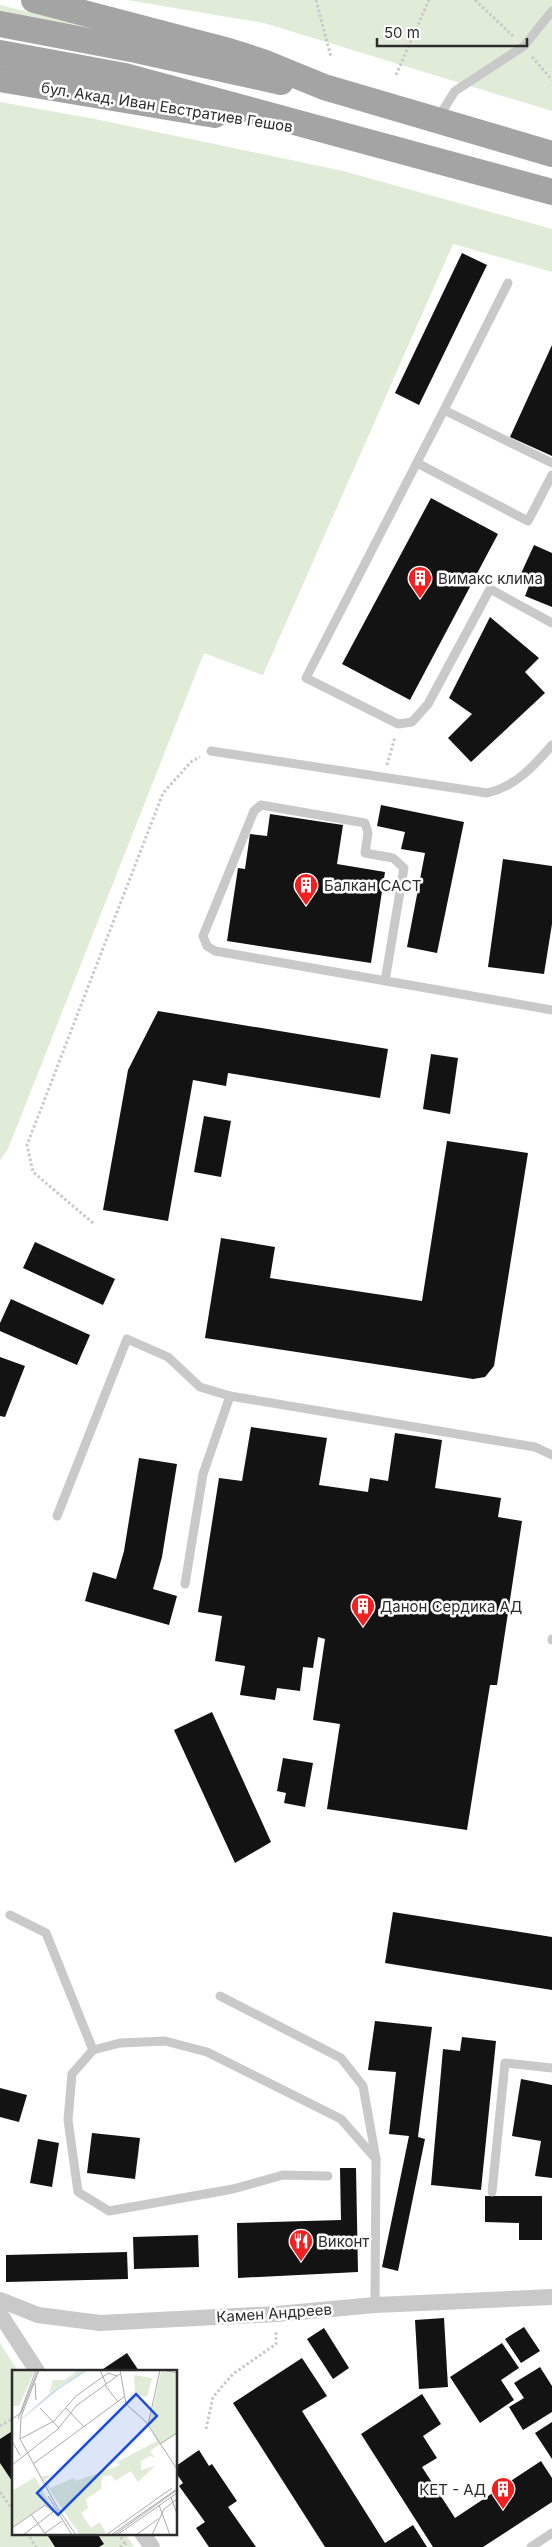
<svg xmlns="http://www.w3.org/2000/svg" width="552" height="2547" font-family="Inter,sans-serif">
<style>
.green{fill:#e1ecd8}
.building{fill:#131313}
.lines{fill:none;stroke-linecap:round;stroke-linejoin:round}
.path{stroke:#c9c9c9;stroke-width:3;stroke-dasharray:2.5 2.5;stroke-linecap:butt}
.service{stroke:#c9c9c9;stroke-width:9}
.minor{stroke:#c9c9c9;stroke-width:16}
.primary{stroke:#a4a4a4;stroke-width:26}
.labels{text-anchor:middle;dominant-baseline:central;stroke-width:5;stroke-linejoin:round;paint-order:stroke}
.street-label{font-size:15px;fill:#2c2c2c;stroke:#fff}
.poi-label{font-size:15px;fill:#2c2c2c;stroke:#fff;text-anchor:start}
.inset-road{fill:none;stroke:#ababab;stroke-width:1}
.view{fill:#1d4ed8;fill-opacity:0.15;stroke:#1d4ed8;stroke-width:2.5}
.inset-edge{fill:none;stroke:#2c2c2c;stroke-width:2.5}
</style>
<rect width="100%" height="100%" fill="#fff"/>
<g class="green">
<polygon points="127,0 552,0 552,111 264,23"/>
<polygon points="0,5 93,28 0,13"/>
<polygon points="0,102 90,118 343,171 552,229 552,272 453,244 263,675 204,653 8,1149 0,1160"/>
<polygon points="0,2343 18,2371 14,2371 14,2533 125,2533 134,2547 0,2547"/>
</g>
<g class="building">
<polygon points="462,253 487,265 419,405 395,393"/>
<polygon points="552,345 552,456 510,437"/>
<polygon points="431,498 498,534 410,700 342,664"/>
<polygon points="534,545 552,553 552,607 525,596 530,583 519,578"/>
<polygon points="490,617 539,658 525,672 545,693 471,762 448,738 472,714 449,698"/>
<polygon points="381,805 464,822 437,953 407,947 425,853 401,849 405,832 377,826"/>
<polygon points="270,814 343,825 337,864 385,872 371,963 227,941 238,868 245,869 250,834 267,836"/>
<polygon points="503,859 552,866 552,924 544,974 488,967"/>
<polygon points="158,1011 388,1049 380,1098 228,1073 226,1086 193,1080 168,1221 103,1210 128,1070"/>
<polygon points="431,1054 458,1058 450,1114 423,1109"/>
<polygon points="204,1116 231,1121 221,1177 194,1172"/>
<polygon points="447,1141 528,1153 494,1366 485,1377 473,1379 205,1338 221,1238 275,1247 270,1278 422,1301"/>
<polygon points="35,1242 115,1279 103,1305 23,1268"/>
<polygon points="11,1299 90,1335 77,1365 0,1331 0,1323"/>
<polygon points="0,1357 25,1366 5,1417 0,1416"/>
<polygon points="251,1427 327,1438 319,1485 368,1492 370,1478 388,1481 395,1433 442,1440 435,1488 501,1498 498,1517 522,1521 497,1685 490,1685 467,1830 327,1809 340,1724 313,1720 325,1639 318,1637 313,1668 303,1667 300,1691 277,1688 275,1700 240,1695 245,1666 215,1661 222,1616 198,1612 219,1478 242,1481"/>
<polygon points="139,1458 177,1464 162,1557 153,1589 177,1596 169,1625 85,1601 93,1572 116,1579 124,1551"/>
<polygon points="212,1712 271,1842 235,1863 174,1730"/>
<polygon points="283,1758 313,1763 305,1807 284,1803 286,1793 277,1791"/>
<polygon points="393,1912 552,1937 552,1990 385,1963"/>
<polygon points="375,2021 432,2027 418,2137 425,2139 398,2271 382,2267 409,2136 389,2134 396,2072 368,2070"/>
<polygon points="462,2037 496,2041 481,2190 431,2185 443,2049 460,2051"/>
<polygon points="521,2079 552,2085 552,2178 535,2176 541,2141 512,2136"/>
<polygon points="0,2088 27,2095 19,2122 0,2117"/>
<polygon points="92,2133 140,2138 135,2179 87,2173"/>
<polygon points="38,2139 59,2143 52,2187 30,2183"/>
<polygon points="340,2168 356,2168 358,2272 238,2278 237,2223 341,2220"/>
<polygon points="485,2196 542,2196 542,2240 519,2240 519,2223 485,2222"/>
<polygon points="198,2235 199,2267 134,2269 133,2237"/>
<polygon points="127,2252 128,2279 6,2282 6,2255"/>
<polygon points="444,2318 448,2387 419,2389 415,2320"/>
<polygon points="524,2327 540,2351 521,2363 505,2339"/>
<polygon points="324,2328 349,2368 333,2379 307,2339"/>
<polygon points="502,2343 519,2368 501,2380 514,2400 480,2423 450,2377"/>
<polygon points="127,2353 139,2371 100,2371"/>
<polygon points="302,2358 327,2396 302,2411 385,2543 413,2525 427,2547 325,2547 233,2403"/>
<polygon points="540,2367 552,2386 552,2412 523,2430 509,2407 524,2398 514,2383"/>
<polygon points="422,2394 441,2424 423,2436 437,2458 422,2467 455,2518 541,2461 552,2478 552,2502 483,2547 433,2547 361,2434"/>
<polygon points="552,2422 552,2459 535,2433"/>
<polygon points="14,2430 14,2484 0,2463 0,2439"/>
<polygon points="199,2450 209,2466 212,2464 237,2501 228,2507 256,2547 209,2547 196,2528 205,2522 179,2486 183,2483 176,2473 176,2466"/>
<polygon points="46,2533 97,2533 104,2544 99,2547 55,2547"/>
</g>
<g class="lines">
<g class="path">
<polyline points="316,0 331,57"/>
<polyline points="475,0 514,37"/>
<polyline points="532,57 552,80"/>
<polyline points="396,75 429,0"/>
<polyline points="387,765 395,737"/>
<polyline points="93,1223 33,1172 27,1145 163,793 192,761 200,757"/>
<polyline points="0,2426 14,2418"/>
<polyline points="206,2429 213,2397 233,2374 276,2344 276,2330"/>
<polyline points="0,2492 14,2512"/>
<polyline points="27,2533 36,2547"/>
<polyline points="118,2533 125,2544"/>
<polyline points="18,2535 21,2533"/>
<polyline points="120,2547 128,2542"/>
</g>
<g class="service">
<polyline points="438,118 455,91 524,46 552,11"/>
<polyline points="508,283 444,410 552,463"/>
<polyline points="444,410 306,678 398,724 412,722 428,704 490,589 552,623"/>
<polyline points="417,463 528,521 552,475"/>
<path d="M211,751L487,793C515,787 534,766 552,745"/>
<polyline points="385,981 404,868 393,858 365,853 368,833 365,823 261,805 254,811 203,936 207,946 215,951 552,1010"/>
<polyline points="57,1516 127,1339 168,1357 200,1387 230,1396"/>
<polyline points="185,1584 203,1474 230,1396 535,1447 552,1455"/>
<polyline points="552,1639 552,1640"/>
<polyline points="10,1915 46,1933 93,2050"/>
<polyline points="220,1996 341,2058 363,2086 376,2159 375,2305"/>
<polyline points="328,2176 283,2175 233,2189 109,2211 78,2192 68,2120 72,2074 93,2050 120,2043 165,2041 207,2052 341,2119 376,2159"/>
<polyline points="492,2192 505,2063 552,2068"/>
<polyline points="531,2547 552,2533"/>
</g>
<g class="minor">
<polyline points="0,2300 38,2315 100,2323 277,2314 375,2305 552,2297"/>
<polyline points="0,2314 37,2371"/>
<polyline points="142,2533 152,2547"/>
</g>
<g class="primary">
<polyline points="34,0 229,51 263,62 324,87 552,154"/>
<polyline points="0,24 136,50 281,82"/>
<polyline points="0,53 125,76 552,192"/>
<polyline points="0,79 215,115"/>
</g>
</g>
<defs>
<g id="building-pin" transform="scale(1.25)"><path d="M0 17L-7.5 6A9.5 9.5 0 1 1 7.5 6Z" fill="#f31f21" stroke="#fff"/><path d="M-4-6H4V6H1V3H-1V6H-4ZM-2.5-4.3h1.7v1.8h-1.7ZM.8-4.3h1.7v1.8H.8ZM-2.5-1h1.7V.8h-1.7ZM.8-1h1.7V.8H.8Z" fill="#fff"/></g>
<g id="restaurant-pin" transform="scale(1.25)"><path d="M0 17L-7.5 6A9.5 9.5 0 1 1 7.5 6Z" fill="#f31f21" stroke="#fff"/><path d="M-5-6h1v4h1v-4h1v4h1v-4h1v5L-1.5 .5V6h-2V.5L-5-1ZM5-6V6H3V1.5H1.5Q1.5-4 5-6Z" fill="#fff"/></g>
</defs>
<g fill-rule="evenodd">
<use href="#building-pin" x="420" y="578"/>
<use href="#building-pin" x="306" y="885"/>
<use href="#building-pin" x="363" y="1606"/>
<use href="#restaurant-pin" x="301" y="2241"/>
<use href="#building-pin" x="503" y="2489"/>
</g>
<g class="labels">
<g class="street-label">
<text transform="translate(167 107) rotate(9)">бул. Акад. Иван Евстратиев Гешов</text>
<text transform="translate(274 2313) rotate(-4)">Камен Андреев</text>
</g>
<g class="poi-label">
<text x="438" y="578">Вимакс клима</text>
<text x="324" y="885">Балкан САСТ</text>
<text x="380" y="1606">Данон Сердика АД</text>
<text x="318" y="2241">Виконт</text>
<text x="486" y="2489" text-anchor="end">КЕТ - АД</text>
</g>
</g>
<g transform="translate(12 2370)">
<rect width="165" height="165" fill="#fff"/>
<path d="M0,0H23L7,36H0ZM66,0H73L37,23L41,10H53ZM149,1L165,4V63L138,81L143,88L138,86L129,91V100L143,96L126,112L119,101L103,111L99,105L90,107L89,119L74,129L76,138L69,143L79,158L88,152L94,163L68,165L29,107L36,105L38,107L34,109L38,118L62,108L64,111L108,95L105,92L145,71L137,56ZM122,5L140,8L135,27L123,24ZM23,107L42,141L32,135L0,158V121Z" fill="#e1ecd8"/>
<path d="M73,0H76L48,18L0,57L41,21Z" fill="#c2daed"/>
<path class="inset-road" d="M27,0L9,47L8,69L45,137L64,165M88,0L94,14M108,0L114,34L134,52L165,99M150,0L165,3M23,13L24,30M93,15L106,32M28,38L47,58M54,38L72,57M0,49L9,43L26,0M6,49L24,0M136,55L148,0M8,69L42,51L64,26L96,3L105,6M0,71L8,85M148,74L165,63M21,94L112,27M0,95L46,59L64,36L108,4M36,126L60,165M159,127L165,144M147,135L158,165M19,144L34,165M0,158L33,135L41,142L11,165M33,163L50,151M94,165L160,118M99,165L165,119M102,165L165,120M105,165L165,123M124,165L146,149M140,165L152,139L165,129"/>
<path class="view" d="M124,24L145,46L46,145L25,123Z"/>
<rect width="165" height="165" class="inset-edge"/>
</g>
<path d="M377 38v8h150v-8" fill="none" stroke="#2c2c2c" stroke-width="2.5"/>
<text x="384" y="38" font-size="15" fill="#2c2c2c" stroke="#ffffff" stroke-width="4" paint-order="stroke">50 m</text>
</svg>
